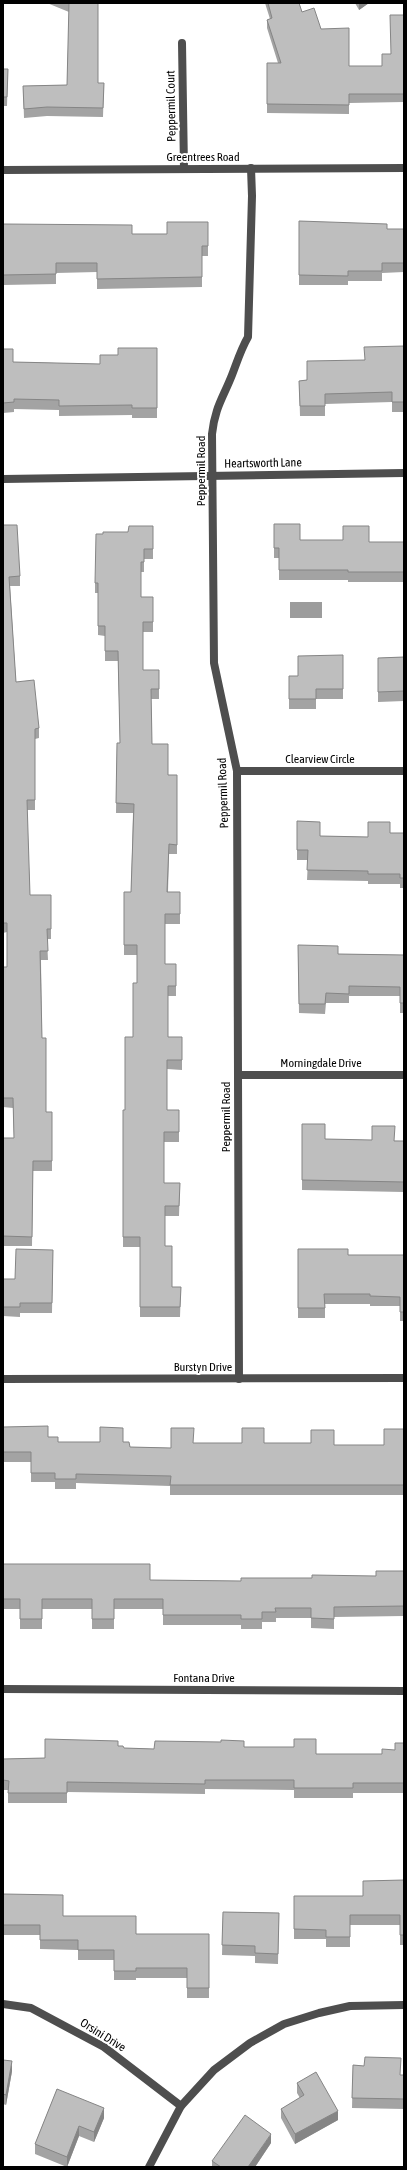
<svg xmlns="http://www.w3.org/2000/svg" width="407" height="2170" font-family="'Asap Condensed',sans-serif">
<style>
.water{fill:#9c9c9c}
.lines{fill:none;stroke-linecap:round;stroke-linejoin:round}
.street{stroke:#4e4e4e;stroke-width:8}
.wall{fill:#a3a3a3}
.shaded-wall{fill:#858585}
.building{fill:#bebebe;stroke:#858585}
.labels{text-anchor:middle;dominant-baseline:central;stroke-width:4;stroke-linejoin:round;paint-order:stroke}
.street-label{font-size:12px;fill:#000;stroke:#fff}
</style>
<rect width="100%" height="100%" fill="#fff"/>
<rect class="water" x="290" y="602" width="32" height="16"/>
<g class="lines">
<g class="street">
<polyline points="182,43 184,169"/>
<polyline points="3,170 404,168"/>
<polyline points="3,479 404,473"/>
<polyline points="237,771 404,771"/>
<polyline points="238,1075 404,1075"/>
<polyline points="3,1379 404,1378"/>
<path d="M239,1379L237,771L214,663L212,434C215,407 223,398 232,375C237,362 241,349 248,337L252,196L251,168"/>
<polyline points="3,1689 404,1691"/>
<polyline points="3,2004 31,2008 74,2031 104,2047 181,2106"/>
<polyline points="149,2167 181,2106 214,2070 250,2043 284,2024 319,2013 350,2006 404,2005"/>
</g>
</g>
<g class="wall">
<rect x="3" y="3" width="7" height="1"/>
<polygon points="47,3 98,3 98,83 104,83 103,117 47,116 24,118 23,86 67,85 69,12"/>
<polygon points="265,3 299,3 302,12 321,29 349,66 382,66 391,54 404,15 404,102 349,103 349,114 267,113 267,63 278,63 267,28 267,20 270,19"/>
<polygon points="355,3 369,3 359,10"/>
<polygon points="3,69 8,69 7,106 3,106"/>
<polygon points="299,221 387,229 404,229 404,272 382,273 382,281 348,281 348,285 299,285"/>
<polygon points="208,222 208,256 202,256 202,287 97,289 97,272 56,273 56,284 3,285 3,224 132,234 167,234"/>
<polygon points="404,346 404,412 392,412 392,402 325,404 325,416 300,416 299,381 307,380"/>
<polygon points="157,348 157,418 132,418 132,415 59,416 59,410 14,409 14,412 3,413 3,349 13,362 100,364 118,355"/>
<polygon points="274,524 300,540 369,542 404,542 404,582 348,582 348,580 279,580 279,558 274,558"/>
<polygon points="3,525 20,576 20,586 10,586 16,682 39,728 39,738 35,739 35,810 27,810 30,895 51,895 51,939 47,939 48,960 41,960 42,1038 46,1112 52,1112 52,1171 33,1171 32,1246 3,1246 3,1138 14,1138 13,1108 3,1107 3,1038 7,967 7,932 3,933"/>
<polygon points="153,526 153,559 144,559 144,572 141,572 141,597 153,597 153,632 143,632 143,670 159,670 159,699 151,699 152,744 168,775 177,775 177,854 169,854 168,892 180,892 180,924 165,924 165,964 176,964 176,996 168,996 168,1037 182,1037 182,1070 167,1069 167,1110 179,1110 179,1142 164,1142 164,1183 180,1183 179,1216 165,1216 165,1246 172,1287 181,1287 180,1317 140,1317 140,1247 123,1247 123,1110 125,1110 133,1037 137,983 137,955 124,955 124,892 131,892 133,813 116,813 117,743 120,743 118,661 105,661 105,636 98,635 98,593 95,593 95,583 103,534 128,532"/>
<polygon points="343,655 343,699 316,699 316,709 289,709 289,676 298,676"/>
<polygon points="404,657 404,701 378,702 378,658"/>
<polygon points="297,821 320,836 368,837 390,833 404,833 404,888 400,888 400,884 368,884 368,881 307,880 308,860 297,860"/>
<polygon points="298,945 338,954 404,955 404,1013 400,1013 400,996 349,996 349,1003 326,1003 325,1014 299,1013"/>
<polygon points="302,1124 325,1139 404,1141 404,1192 302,1190"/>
<polygon points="298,1249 348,1255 404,1255 404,1321 400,1321 400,1306 370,1306 370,1304 325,1304 325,1318 298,1318"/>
<polygon points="53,1250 52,1313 20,1313 20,1317 3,1316 3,1279 15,1279"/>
<polygon points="3,1427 48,1437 58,1442 123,1442 130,1447 171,1448 193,1443 264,1443 334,1445 384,1445 404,1429 404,1495 170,1495 170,1486 76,1483 76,1489 55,1489 55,1482 31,1482 31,1462 3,1462"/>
<polygon points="3,1564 150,1580 241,1581 376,1576 404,1571 404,1616 334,1617 334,1629 311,1628 311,1618 276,1618 276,1622 262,1622 262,1629 241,1629 241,1625 163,1625 163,1609 114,1609 114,1629 92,1629 92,1609 42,1609 42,1629 20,1629 20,1609 3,1609"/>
<polygon points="404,1743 404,1793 353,1793 353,1798 294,1798 294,1790 205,1789 205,1794 67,1792 67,1803 8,1803 8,1790 3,1790 3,1759 45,1758 118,1746 124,1748 154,1749 244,1747 316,1754 382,1754 395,1750"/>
<polygon points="404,1880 404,1945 400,1945 400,1925 350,1925 350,1947 326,1947 326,1939 294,1939 294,1896 363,1896"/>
<polygon points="3,1894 63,1916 136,1934 209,1934 209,1998 187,1998 187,1978 136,1978 136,1980 114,1980 114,1960 78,1960 78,1950 40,1949 40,1935 3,1935"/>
<polygon points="223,1912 279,1913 278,1964 255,1963 255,1956 222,1955"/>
<polygon points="3,2060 12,2071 6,2105 3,2104"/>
<polygon points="353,2065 364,2066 401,2075 404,2075 404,2109 352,2108"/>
<polygon points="297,2083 338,2120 295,2144 281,2118 281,2109 300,2098 297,2093"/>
<polygon points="57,2089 104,2118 94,2142 79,2136 67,2167 35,2154 35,2144"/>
<polygon points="271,2143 255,2167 212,2167 212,2161"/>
</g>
<g class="shaded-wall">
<polygon points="359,3 369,3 359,10"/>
<polygon points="12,2061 12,2071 6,2105 6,2095"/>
<polygon points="104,2108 104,2118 94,2142 94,2132"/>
<polygon points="338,2111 338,2120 295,2144 295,2134"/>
<polygon points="79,2126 79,2136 67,2167 67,2157"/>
<polygon points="271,2134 271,2143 255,2167 248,2167"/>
</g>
<g class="building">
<polygon points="69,3 98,3 98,83 104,83 103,108 47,107 24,109 23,86 67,85"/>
<polygon points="268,3 299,3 302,12 314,8 321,29 349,28 349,66 382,66 382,54 391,54 390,15 404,15 404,94 349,94 349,105 267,104 267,63 281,63 267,20 272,18"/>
<polygon points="3,69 8,69 7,97 3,97"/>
<polygon points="299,221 387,224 387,229 404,229 404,263 382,263 382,271 348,271 348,276 299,275"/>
<polygon points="167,222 208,222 208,246 202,246 202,277 97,279 97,263 56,263 56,274 3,275 3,224 132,225 132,234 167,234"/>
<polygon points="404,346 404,402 392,402 392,392 325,394 325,406 300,406 299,381 307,380 307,361 365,360 364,347"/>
<polygon points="118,348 157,348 157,408 132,408 132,405 59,406 59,400 14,399 14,402 3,403 3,349 13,349 13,362 100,364 100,355 118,355"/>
<polygon points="274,524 300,524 300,540 343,540 343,526 369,526 369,542 404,542 404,572 348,572 348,570 279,570 279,548 274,548"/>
<polygon points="3,525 17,525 20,576 9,577 16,682 34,680 39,728 35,729 35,800 27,800 30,895 51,895 51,929 47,929 48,951 40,951 42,1038 46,1038 46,1112 52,1112 52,1161 33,1161 32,1237 3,1236 3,1138 14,1138 13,1098 3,1098 3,967 7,967 7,923 3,923"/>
<polygon points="129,526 153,526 153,549 144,549 144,562 141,562 141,597 153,597 153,622 143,622 143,670 159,670 159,689 151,689 152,744 168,744 168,775 177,775 177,845 169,844 167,892 180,892 180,914 165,914 165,964 176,964 176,986 168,986 168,1037 182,1037 182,1060 167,1060 167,1110 179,1110 179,1132 164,1132 164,1183 180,1183 179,1206 165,1206 165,1246 172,1246 172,1287 181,1287 180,1307 140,1307 140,1237 123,1237 123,1110 125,1110 125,1037 133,1037 133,983 137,983 137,945 124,945 124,892 131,892 134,804 116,803 117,743 120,743 118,651 105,651 105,626 98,626 98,583 95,583 96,534 103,534 103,532 128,532"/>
<polygon points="343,655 343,689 316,689 316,699 289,699 289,676 298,676 298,656"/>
<polygon points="404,657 404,691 378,692 378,658"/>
<polygon points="297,821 320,822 320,836 368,837 368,822 390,822 390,833 404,833 404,878 400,878 400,874 368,874 368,871 307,870 308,850 297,850"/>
<polygon points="298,945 338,946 338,954 404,955 404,1003 400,1003 400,987 349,986 349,994 326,993 325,1004 299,1004"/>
<polygon points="302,1124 325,1124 325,1139 372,1140 372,1126 395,1126 394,1141 404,1141 404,1182 302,1180"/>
<polygon points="16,1249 53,1250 52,1303 20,1303 20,1307 3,1307 3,1279 15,1279"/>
<polygon points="298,1249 348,1249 348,1255 404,1255 404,1312 400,1312 400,1297 370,1296 370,1294 324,1294 325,1308 298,1308"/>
<polygon points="48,1426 48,1437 58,1437 58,1442 100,1442 100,1427 123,1428 123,1442 129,1442 130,1447 171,1448 171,1428 194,1428 193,1443 242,1443 242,1428 264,1428 264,1443 311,1443 311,1430 334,1430 334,1445 384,1445 384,1429 404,1429 404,1485 170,1485 171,1476 76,1474 76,1479 55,1479 55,1473 31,1473 31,1452 3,1452 3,1427"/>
<polygon points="3,1564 150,1564 150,1580 241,1581 241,1578 312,1578 312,1575 376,1576 376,1571 404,1571 404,1606 334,1607 334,1619 311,1618 311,1608 275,1608 276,1612 262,1612 262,1619 241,1619 241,1615 163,1615 163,1599 114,1599 114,1619 92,1619 92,1599 42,1599 42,1619 20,1619 20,1599 3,1599"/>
<polygon points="45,1739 118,1741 118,1746 123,1746 124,1748 154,1749 155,1741 221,1742 221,1740 244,1741 244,1747 294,1747 294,1739 316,1739 316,1754 382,1754 382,1749 395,1750 395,1743 404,1743 404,1783 353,1783 353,1788 294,1788 294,1780 205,1780 205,1784 67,1782 67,1793 8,1793 9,1781 3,1780 3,1759 45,1758"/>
<polygon points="404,1880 404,1935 400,1935 400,1915 350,1915 350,1937 326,1937 326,1930 294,1929 294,1896 363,1896 363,1881"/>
<polygon points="3,1894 63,1895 63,1916 136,1916 136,1934 209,1934 209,1988 187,1988 187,1968 136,1968 136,1971 114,1971 114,1950 78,1950 78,1940 40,1940 40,1925 3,1925"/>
<polygon points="223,1912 279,1913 278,1954 255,1953 255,1946 222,1945"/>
<polygon points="365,2057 401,2058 400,2075 404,2075 404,2099 352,2098 353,2065 364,2066"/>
<polygon points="3,2060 12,2061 6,2095 3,2094"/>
<polygon points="316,2072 338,2111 295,2134 281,2109 304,2095 297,2083"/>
<polygon points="57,2089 104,2108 94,2132 79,2126 67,2157 35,2144"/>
<polygon points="245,2115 271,2134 248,2167 221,2167 212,2161"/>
</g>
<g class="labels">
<g class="street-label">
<text transform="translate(171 106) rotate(-91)">Peppermil Court</text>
<text x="203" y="157">Greentrees Road</text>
<text transform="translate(263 463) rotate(-1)">Heartsworth Lane</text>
<text transform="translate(201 471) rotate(-90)">Peppermil Road</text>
<text x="320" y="759">Clearview Circle</text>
<text transform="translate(223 793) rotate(-92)">Peppermil Road</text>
<text x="321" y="1063">Morningdale Drive</text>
<text transform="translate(226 1117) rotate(-90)">Peppermil Road</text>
<text x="203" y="1367">Burstyn Drive</text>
<text x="204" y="1678">Fontana Drive</text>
<text transform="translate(103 2035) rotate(32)">Orsini Drive</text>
</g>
</g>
<rect width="407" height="2170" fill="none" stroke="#000000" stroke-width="8"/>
</svg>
